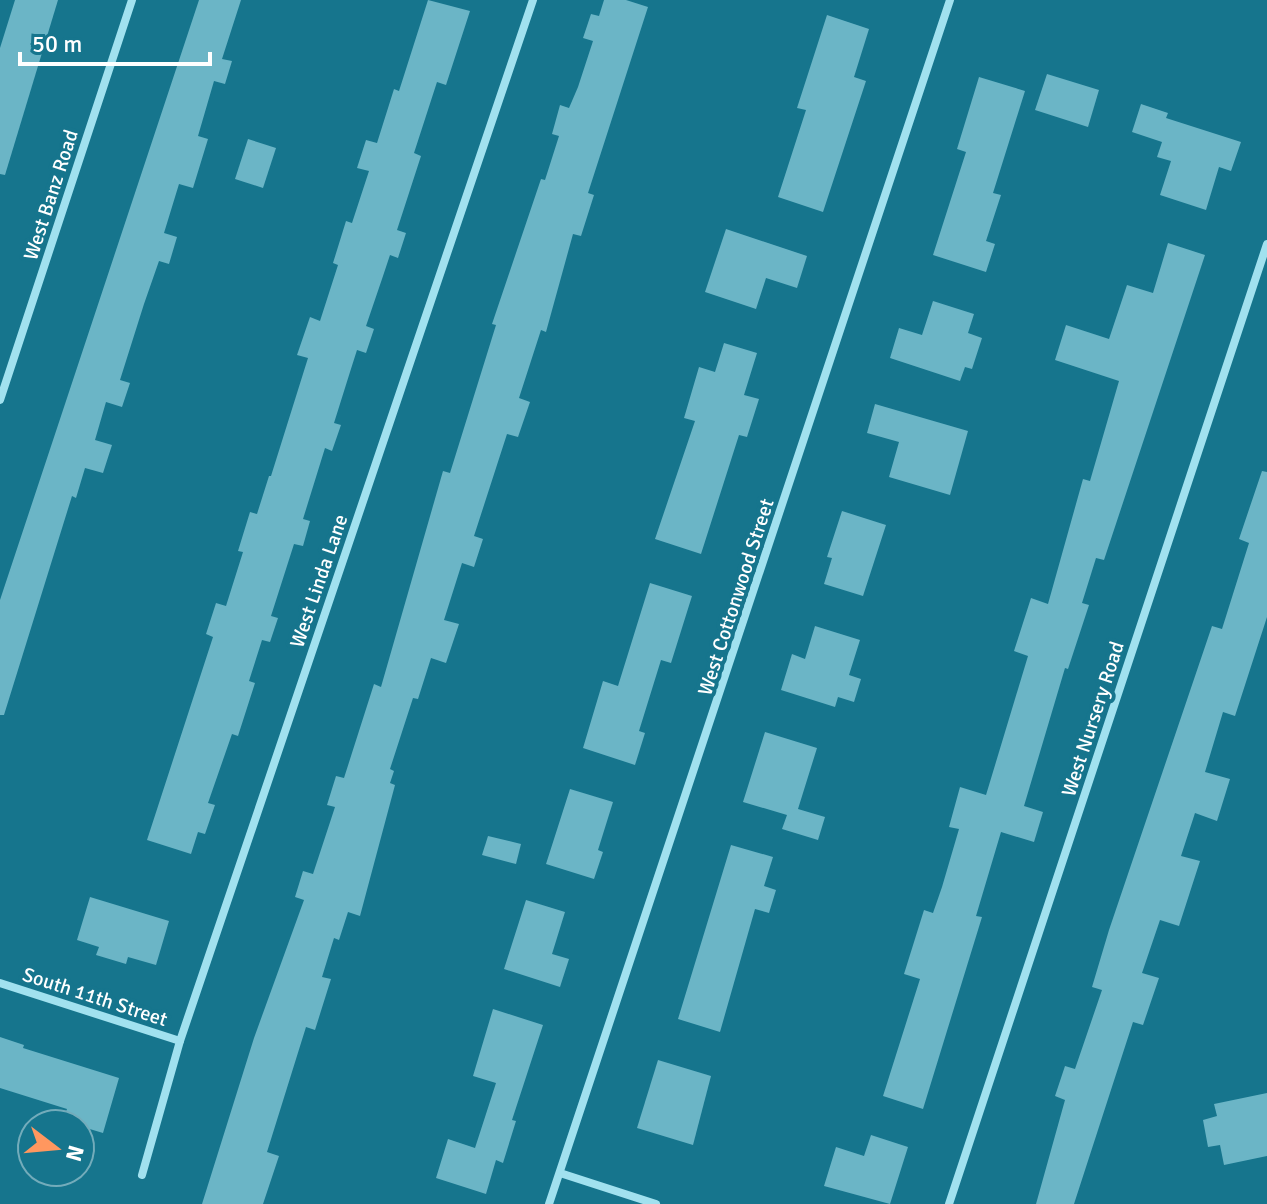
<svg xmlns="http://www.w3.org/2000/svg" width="1267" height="1204" font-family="Signika,sans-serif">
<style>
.building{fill:#6bb5c6}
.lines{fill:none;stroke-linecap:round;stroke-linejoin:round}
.street{stroke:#a1e1ef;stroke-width:8}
.labels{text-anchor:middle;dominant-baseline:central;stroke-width:8;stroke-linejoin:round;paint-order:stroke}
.street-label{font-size:20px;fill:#fff;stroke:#16758d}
</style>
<rect width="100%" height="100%" fill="#16758d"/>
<g class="building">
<polygon points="15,0 58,0 5,175 0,174 0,48"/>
<polygon points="199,0 241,0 222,59 232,61 225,84 214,81 198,136 208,139 193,188 179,184 164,233 177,237 169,264 159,261 144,304 120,380 130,383 122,407 106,402 95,440 112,445 103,473 85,468 76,498 72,496 4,715 0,715 0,600"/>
<polygon points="428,0 470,11 446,85 437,82 414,153 421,156 397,230 406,233 398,258 390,255 382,279 366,326 374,329 366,353 357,350 350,372 334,423 341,425 332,451 325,448 303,519 310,521 303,546 294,544 271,616 278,618 270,642 262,640 249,681 255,683 238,736 232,734 208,803 215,805 205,834 198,832 191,854 147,840 213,637 206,634 216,603 226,606 243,552 238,551 250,512 257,514 269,476 271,476 308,358 297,355 310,317 320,321 338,265 333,263 346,221 352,223 369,171 357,168 366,140 377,143 394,89 399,91"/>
<polygon points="604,0 626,0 648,7 588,193 594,195 581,236 573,234 546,332 541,330 519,398 530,402 518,437 507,434 474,536 483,539 474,567 462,563 444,620 459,624 446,663 431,658 418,699 413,698 390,769 394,771 390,783 395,785 360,916 348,912 339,940 334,938 322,977 331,979 315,1030 306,1027 267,1152 279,1156 263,1204 202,1204 254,1038 304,900 295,897 303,871 313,874 335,807 327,805 336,776 344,778 374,684 381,687 443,471 450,473 496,325 492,324 541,179 545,180 559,136 552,134 560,105 569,108 578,87 593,41 583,38 591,14 599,16"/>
<polygon points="827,15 869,29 854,77 866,81 823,212 778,197 806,110 797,108"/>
<polygon points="1047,74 1099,90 1088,127 1035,110"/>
<polygon points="979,77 1025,91 993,193 1001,195 986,241 995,244 986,272 933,255 966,152 957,149"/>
<polygon points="1141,104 1168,113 1166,118 1241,142 1231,171 1219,167 1206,210 1160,195 1171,161 1157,157 1162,142 1132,132"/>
<polygon points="248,139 276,148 263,188 235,179"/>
<polygon points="726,229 807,256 797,288 766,278 756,309 705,292"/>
<polygon points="1168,243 1205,255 1104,560 1096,558 1082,603 1089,605 1068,669 1065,668 1024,806 1043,812 1034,842 1001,832 976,916 982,917 923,1109 883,1096 920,979 904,974 924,910 933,913 942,887 959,829 949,827 960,787 986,795 1028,656 1014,651 1031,598 1048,604 1083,479 1090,481 1119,381 1055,360 1066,325 1109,339 1127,285 1153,293"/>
<polygon points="933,301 974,314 968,333 982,338 972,369 965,367 960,381 890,358 899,328 922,335"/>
<polygon points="724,343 757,353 744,395 759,399 747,437 739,435 701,554 655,539 695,421 684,418 699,367 715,372"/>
<polygon points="875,404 968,431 950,495 889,477 899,442 867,433"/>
<polygon points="1262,471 1267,472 1267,617 1235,716 1223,712 1205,772 1230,779 1217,821 1195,813 1181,856 1200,861 1179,926 1160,920 1142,973 1159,978 1143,1025 1133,1022 1074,1204 1036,1204 1065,1100 1055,1096 1065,1066 1075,1069 1102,990 1092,987 1109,930 1212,626 1222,629 1249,543 1239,539"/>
<polygon points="842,511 886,525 863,596 824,584 832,558 827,557"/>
<polygon points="650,583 692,596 671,663 661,660 639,731 645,733 635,765 583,748 603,681 618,686"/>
<polygon points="815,626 860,640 849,675 861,679 854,702 838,697 835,707 781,690 792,654 805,659"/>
<polygon points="765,732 817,748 798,809 825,817 818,840 782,829 787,815 743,802"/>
<polygon points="570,789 613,802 598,850 603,852 594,879 546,864"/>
<polygon points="488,836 521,844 516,864 482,855"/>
<polygon points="731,845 773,857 764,886 776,890 769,913 755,909 720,1032 678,1019"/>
<polygon points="90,897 169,921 156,965 128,957 126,964 96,955 99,947 77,940"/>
<polygon points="526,900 565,912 552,954 569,959 560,987 504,969"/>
<polygon points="493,1009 543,1025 512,1120 516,1121 503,1163 496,1160 486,1194 436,1178 448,1139 475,1148 496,1083 473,1076"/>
<polygon points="0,1037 24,1045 23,1048 119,1078 103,1133 63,1121 67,1109 0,1088"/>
<polygon points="658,1060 711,1076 693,1145 637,1128"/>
<polygon points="1267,1093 1267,1156 1224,1165 1220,1145 1208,1147 1203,1120 1217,1116 1214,1104"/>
<polygon points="871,1135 908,1147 890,1204 824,1186 836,1147 864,1156"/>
</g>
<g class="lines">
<g class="street">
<polyline points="0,400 132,0"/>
<polyline points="0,983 180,1041"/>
<polyline points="560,1173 656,1204"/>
<polyline points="142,1175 180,1041 533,0"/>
<polyline points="549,1204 950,0"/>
<polyline points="949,1204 1267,244"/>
</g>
</g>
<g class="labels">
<g class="street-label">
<text transform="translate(51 195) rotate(-72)">West Banz Road</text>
<text transform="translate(319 581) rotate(-71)">West Linda Lane</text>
<text transform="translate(736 597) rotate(-72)">West Cottonwood Street</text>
<text transform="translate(1093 719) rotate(-72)">West Nursery Road</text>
<text transform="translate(95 997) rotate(18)">South 11th Street</text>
</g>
</g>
<g transform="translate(56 1148) rotate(106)"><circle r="38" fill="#16758d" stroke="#73acbb" stroke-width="2"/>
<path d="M0-6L14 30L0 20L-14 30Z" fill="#ff975f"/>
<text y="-12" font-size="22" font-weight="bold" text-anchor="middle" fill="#ffffff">N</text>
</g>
<path d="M20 52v12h190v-12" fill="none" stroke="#ffffff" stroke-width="4"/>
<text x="32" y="52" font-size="24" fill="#ffffff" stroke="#16758d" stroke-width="6" paint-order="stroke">50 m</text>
</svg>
